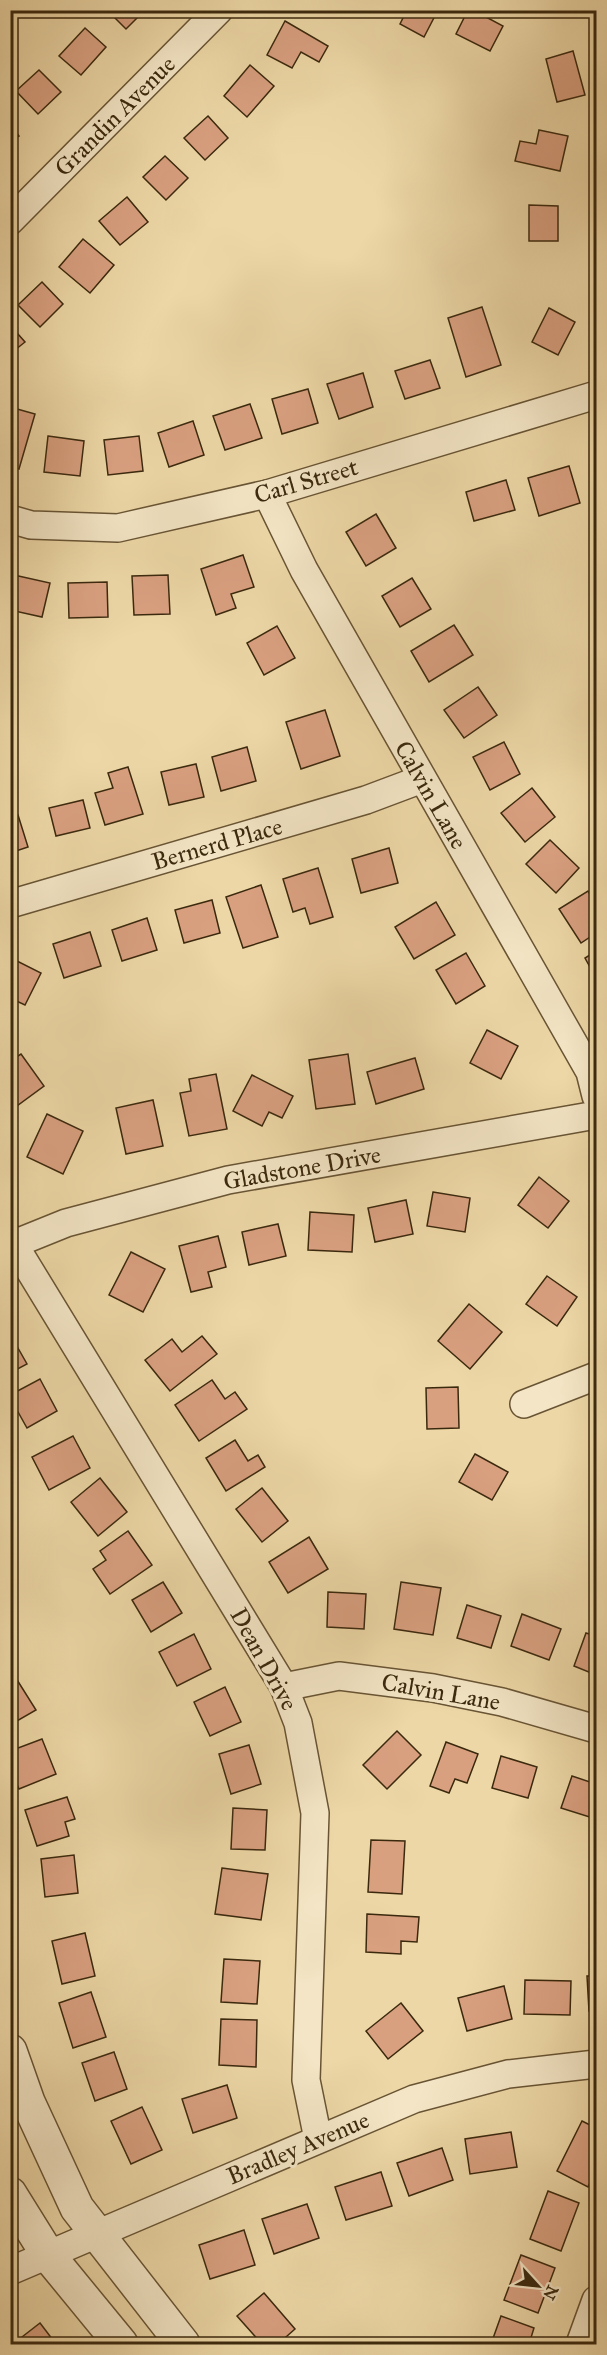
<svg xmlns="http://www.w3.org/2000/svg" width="607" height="2355" font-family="'IM FELL Great Primer',serif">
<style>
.building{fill:#d9a080;stroke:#3b290e;stroke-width:1.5}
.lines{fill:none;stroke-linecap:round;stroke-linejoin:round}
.minor-casing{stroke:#685434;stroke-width:30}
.tertiary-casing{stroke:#685434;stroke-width:36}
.minor{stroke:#f3e5c5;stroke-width:27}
.tertiary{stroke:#f3e5c5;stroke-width:33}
.labels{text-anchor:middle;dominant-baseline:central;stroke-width:6;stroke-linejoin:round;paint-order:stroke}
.street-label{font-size:24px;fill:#3b290e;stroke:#f3e5c5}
</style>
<rect width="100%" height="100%" fill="#edd7a6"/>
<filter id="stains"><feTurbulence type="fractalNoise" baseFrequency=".00333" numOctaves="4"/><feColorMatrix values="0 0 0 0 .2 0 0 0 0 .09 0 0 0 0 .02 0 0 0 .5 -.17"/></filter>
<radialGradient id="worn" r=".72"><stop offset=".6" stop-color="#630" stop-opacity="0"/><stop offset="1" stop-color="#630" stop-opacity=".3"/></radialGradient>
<g class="building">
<polygon points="107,10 145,10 126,29"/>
<polygon points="407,10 438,10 424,37 400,24"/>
<polygon points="468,10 473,10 503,26 490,51 456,34"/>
<polygon points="285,21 328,46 319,62 301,52 292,68 267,55"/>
<polygon points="85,28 106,47 81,75 59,56"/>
<polygon points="573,51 585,95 557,102 546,59"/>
<polygon points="250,65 274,86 247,117 224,96"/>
<polygon points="39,70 61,92 38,114 16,91"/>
<polygon points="208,116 228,138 205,160 184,138"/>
<polygon points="10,123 19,136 10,142"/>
<polygon points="539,130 568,136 560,171 515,161 520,141 536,144"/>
<polygon points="165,156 188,178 166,200 143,177"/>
<polygon points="127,197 148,222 120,245 99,221"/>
<polygon points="529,205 558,206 558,241 529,241"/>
<polygon points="83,239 114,265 90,293 59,267"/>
<polygon points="42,282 63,304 40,327 18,305"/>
<polygon points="482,307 501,365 466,377 448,318"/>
<polygon points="549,308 575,322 558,355 532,342"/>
<polygon points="10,325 25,342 10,354"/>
<polygon points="430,360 440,388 405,399 395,371"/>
<polygon points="363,373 373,407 339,419 327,384"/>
<polygon points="308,389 318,423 282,434 272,399"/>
<polygon points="250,404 262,438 225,450 213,416"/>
<polygon points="10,407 35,414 19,469 10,466"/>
<polygon points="193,421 204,455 169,467 158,433"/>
<polygon points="48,436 84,441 80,476 44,472"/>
<polygon points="139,436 143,471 108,475 104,440"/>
<polygon points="569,466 580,503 539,516 528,478"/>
<polygon points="506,480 515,510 474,521 466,492"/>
<polygon points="376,514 396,548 366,566 346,532"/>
<polygon points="243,555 254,587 231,594 236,608 216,615 201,569"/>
<polygon points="14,575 50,583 42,617 10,610 10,590"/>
<polygon points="168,575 170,614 134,615 132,576"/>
<polygon points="412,578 431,609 400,627 382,596"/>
<polygon points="107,582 108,617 69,618 68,583"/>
<polygon points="454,625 473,655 429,682 411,651"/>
<polygon points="277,626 295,658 264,675 247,643"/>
<polygon points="478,687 497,715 464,738 444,710"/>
<polygon points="325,710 340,756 301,769 286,722"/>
<polygon points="504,742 520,774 490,790 473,757"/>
<polygon points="247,747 256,781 221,791 212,757"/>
<polygon points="196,764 204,797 169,805 161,772"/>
<polygon points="128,767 143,814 105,825 95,793 113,788 108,773"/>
<polygon points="532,788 555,817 525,842 501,813"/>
<polygon points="83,800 90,828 56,836 49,808"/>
<polygon points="18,815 28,847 10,853 10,818"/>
<polygon points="550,840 579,868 556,893 526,864"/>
<polygon points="389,848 398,883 361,893 352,859"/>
<polygon points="318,868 333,917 310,924 305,908 293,912 283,879"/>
<polygon points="261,885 278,937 243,948 226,897"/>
<polygon points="588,891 596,905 596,933 581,943 559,909"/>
<polygon points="212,900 220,933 184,943 175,910"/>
<polygon points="436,902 455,935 414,959 395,927"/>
<polygon points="147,918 157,950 122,961 112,930"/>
<polygon points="90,932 101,966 64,978 53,944"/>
<polygon points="596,951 596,978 585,958"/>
<polygon points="466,953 485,986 456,1004 436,970"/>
<polygon points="11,958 41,973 25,1005 10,998"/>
<polygon points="487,1030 518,1046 501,1079 470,1063"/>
<polygon points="21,1054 44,1086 10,1111 10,1061"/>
<polygon points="348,1054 355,1104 316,1109 309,1060"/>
<polygon points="415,1058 424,1089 376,1104 367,1072"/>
<polygon points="216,1074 227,1129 189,1136 180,1093 191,1091 189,1079"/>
<polygon points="252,1075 293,1096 282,1118 269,1112 262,1126 233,1111"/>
<polygon points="153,1100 163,1146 126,1154 116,1108"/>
<polygon points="47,1114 83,1131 63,1174 27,1157"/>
<polygon points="539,1177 569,1201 548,1228 518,1205"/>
<polygon points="433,1192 470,1198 465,1232 427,1226"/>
<polygon points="406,1200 413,1234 375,1242 368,1208"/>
<polygon points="310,1212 354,1215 352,1252 308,1250"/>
<polygon points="278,1224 286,1256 249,1265 242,1232"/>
<polygon points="218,1236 226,1267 208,1272 212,1287 191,1292 179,1246"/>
<polygon points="131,1252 165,1269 143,1312 109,1295"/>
<polygon points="547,1276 577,1297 557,1326 526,1304"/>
<polygon points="469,1304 502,1332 470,1369 438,1341"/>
<polygon points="10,1334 27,1364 10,1373"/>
<polygon points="202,1336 217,1354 170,1391 145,1360 172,1339 182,1352"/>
<polygon points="40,1379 57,1411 27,1428 18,1412 10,1416 10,1395"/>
<polygon points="212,1380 225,1399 235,1392 247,1409 199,1441 175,1405"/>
<polygon points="458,1387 459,1428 427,1429 426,1388"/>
<polygon points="73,1436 90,1468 49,1490 32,1457"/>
<polygon points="235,1440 248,1461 258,1455 265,1467 226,1491 206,1458"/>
<polygon points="475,1454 508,1472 492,1500 459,1482"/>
<polygon points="100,1478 127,1512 98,1536 71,1502"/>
<polygon points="262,1488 288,1521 262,1542 236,1509"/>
<polygon points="128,1531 152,1565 110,1594 93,1569 106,1560 100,1551"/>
<polygon points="309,1537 328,1569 288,1593 269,1562"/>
<polygon points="163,1582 182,1613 151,1632 132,1600"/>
<polygon points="401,1582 441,1588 433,1635 394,1629"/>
<polygon points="328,1592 366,1594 364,1629 327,1627"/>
<polygon points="467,1605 501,1616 491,1648 457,1638"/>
<polygon points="522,1614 561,1629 549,1660 511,1646"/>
<polygon points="586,1633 596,1636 596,1675 574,1666"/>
<polygon points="194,1634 211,1669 177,1686 159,1652"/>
<polygon points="14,1675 36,1710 10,1725 10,1677"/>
<polygon points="225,1687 241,1722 210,1736 194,1702"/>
<polygon points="397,1731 421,1755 387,1789 363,1765"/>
<polygon points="42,1739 56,1774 19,1789 10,1768 10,1751"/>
<polygon points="446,1742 478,1754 467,1783 455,1779 449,1793 430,1786"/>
<polygon points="249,1745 261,1784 231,1794 219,1754"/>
<polygon points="501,1756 537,1767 528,1798 492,1788"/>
<polygon points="572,1776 596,1784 596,1819 561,1808"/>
<polygon points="67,1797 75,1819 65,1822 69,1836 37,1846 25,1810"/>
<polygon points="233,1808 267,1810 265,1850 231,1849"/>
<polygon points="371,1840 405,1841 402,1894 368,1892"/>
<polygon points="74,1855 78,1893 45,1897 41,1859"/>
<polygon points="222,1868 268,1874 261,1920 215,1914"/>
<polygon points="367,1914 419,1917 417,1942 401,1941 401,1954 366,1952"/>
<polygon points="85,1933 95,1976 62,1984 52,1941"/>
<polygon points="224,1959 260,1961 257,2004 221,2002"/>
<polygon points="587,1976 596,1976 596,2011 589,2011"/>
<polygon points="525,1980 571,1981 570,2015 524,2014"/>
<polygon points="504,1986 512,2019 467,2031 458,1998"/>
<polygon points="91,1992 106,2037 73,2048 59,2003"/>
<polygon points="401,2003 423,2031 388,2059 366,2031"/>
<polygon points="221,2019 257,2020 256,2067 219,2065"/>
<polygon points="114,2052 127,2089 95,2101 82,2063"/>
<polygon points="227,2085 237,2118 193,2133 182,2099"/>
<polygon points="142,2107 162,2150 131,2164 111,2121"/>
<polygon points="582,2121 596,2128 596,2169 588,2187 557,2171"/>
<polygon points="511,2132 517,2167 470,2174 465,2139"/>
<polygon points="442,2148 453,2180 409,2196 397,2163"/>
<polygon points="381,2172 392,2206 346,2220 335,2187"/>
<polygon points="548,2191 579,2203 561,2251 530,2239"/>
<polygon points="307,2204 319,2238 274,2254 262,2219"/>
<polygon points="244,2230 255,2265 210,2279 199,2245"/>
<polygon points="521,2255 555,2268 538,2313 504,2300"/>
<polygon points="264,2293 295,2329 278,2344 262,2344 237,2316"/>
<polygon points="501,2316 534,2328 529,2344 491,2344"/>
<polygon points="40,2323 56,2344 13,2344"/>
</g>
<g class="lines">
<g class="minor-casing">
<g id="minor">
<polyline points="10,221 219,10"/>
<polyline points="267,494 304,570 590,1072 596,1096"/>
<polyline points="10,519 31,525 118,528 267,494 596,395"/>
<polyline points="10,904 366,800 422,779"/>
<polyline points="10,1238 284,1687 298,1723 315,1813 306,2080 318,2139"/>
<polyline points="14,1244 66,1223 228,1180 596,1115"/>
<polyline points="524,1404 596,1376"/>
<polyline points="284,1687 339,1676 433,1688 502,1702 596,1729"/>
<polyline points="10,2271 414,2099 508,2074 596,2064"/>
<polyline points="580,2344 596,2300"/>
</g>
</g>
<g class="tertiary-casing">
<g id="tertiary">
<polyline points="10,2051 28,2102 77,2208 183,2344"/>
<polyline points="10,2194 48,2255 121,2344"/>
</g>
</g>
<use href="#minor" class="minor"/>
<use href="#tertiary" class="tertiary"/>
</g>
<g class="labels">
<g class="street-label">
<text transform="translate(115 116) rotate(-45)">Grandin Avenue</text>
<text transform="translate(306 481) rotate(-16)">Carl Street</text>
<text transform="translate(431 795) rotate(60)">Calvin Lane</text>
<text transform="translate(217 844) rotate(-16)">Bernerd Place</text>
<text transform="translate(302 1168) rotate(-10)">Gladstone Drive</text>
<text transform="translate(264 1659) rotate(61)">Dean Drive</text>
<text transform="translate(441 1692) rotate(10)">Calvin Lane</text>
<text transform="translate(298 2148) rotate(-23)">Bradley Avenue</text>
</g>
</g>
<rect width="607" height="2355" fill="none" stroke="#edd7a6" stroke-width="36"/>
<rect x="12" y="12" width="583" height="2331" fill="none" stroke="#3b290e" stroke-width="3"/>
<rect x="18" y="18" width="571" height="2319" fill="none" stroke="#3b290e" stroke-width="1.5"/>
<g transform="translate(538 2286) rotate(117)" stroke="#f3e5c5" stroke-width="4.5" paint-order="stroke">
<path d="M0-4.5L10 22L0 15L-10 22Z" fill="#3b290e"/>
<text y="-9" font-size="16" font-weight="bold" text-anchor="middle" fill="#3b290e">N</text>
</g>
<rect width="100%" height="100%" filter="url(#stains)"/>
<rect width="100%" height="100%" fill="url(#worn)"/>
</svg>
